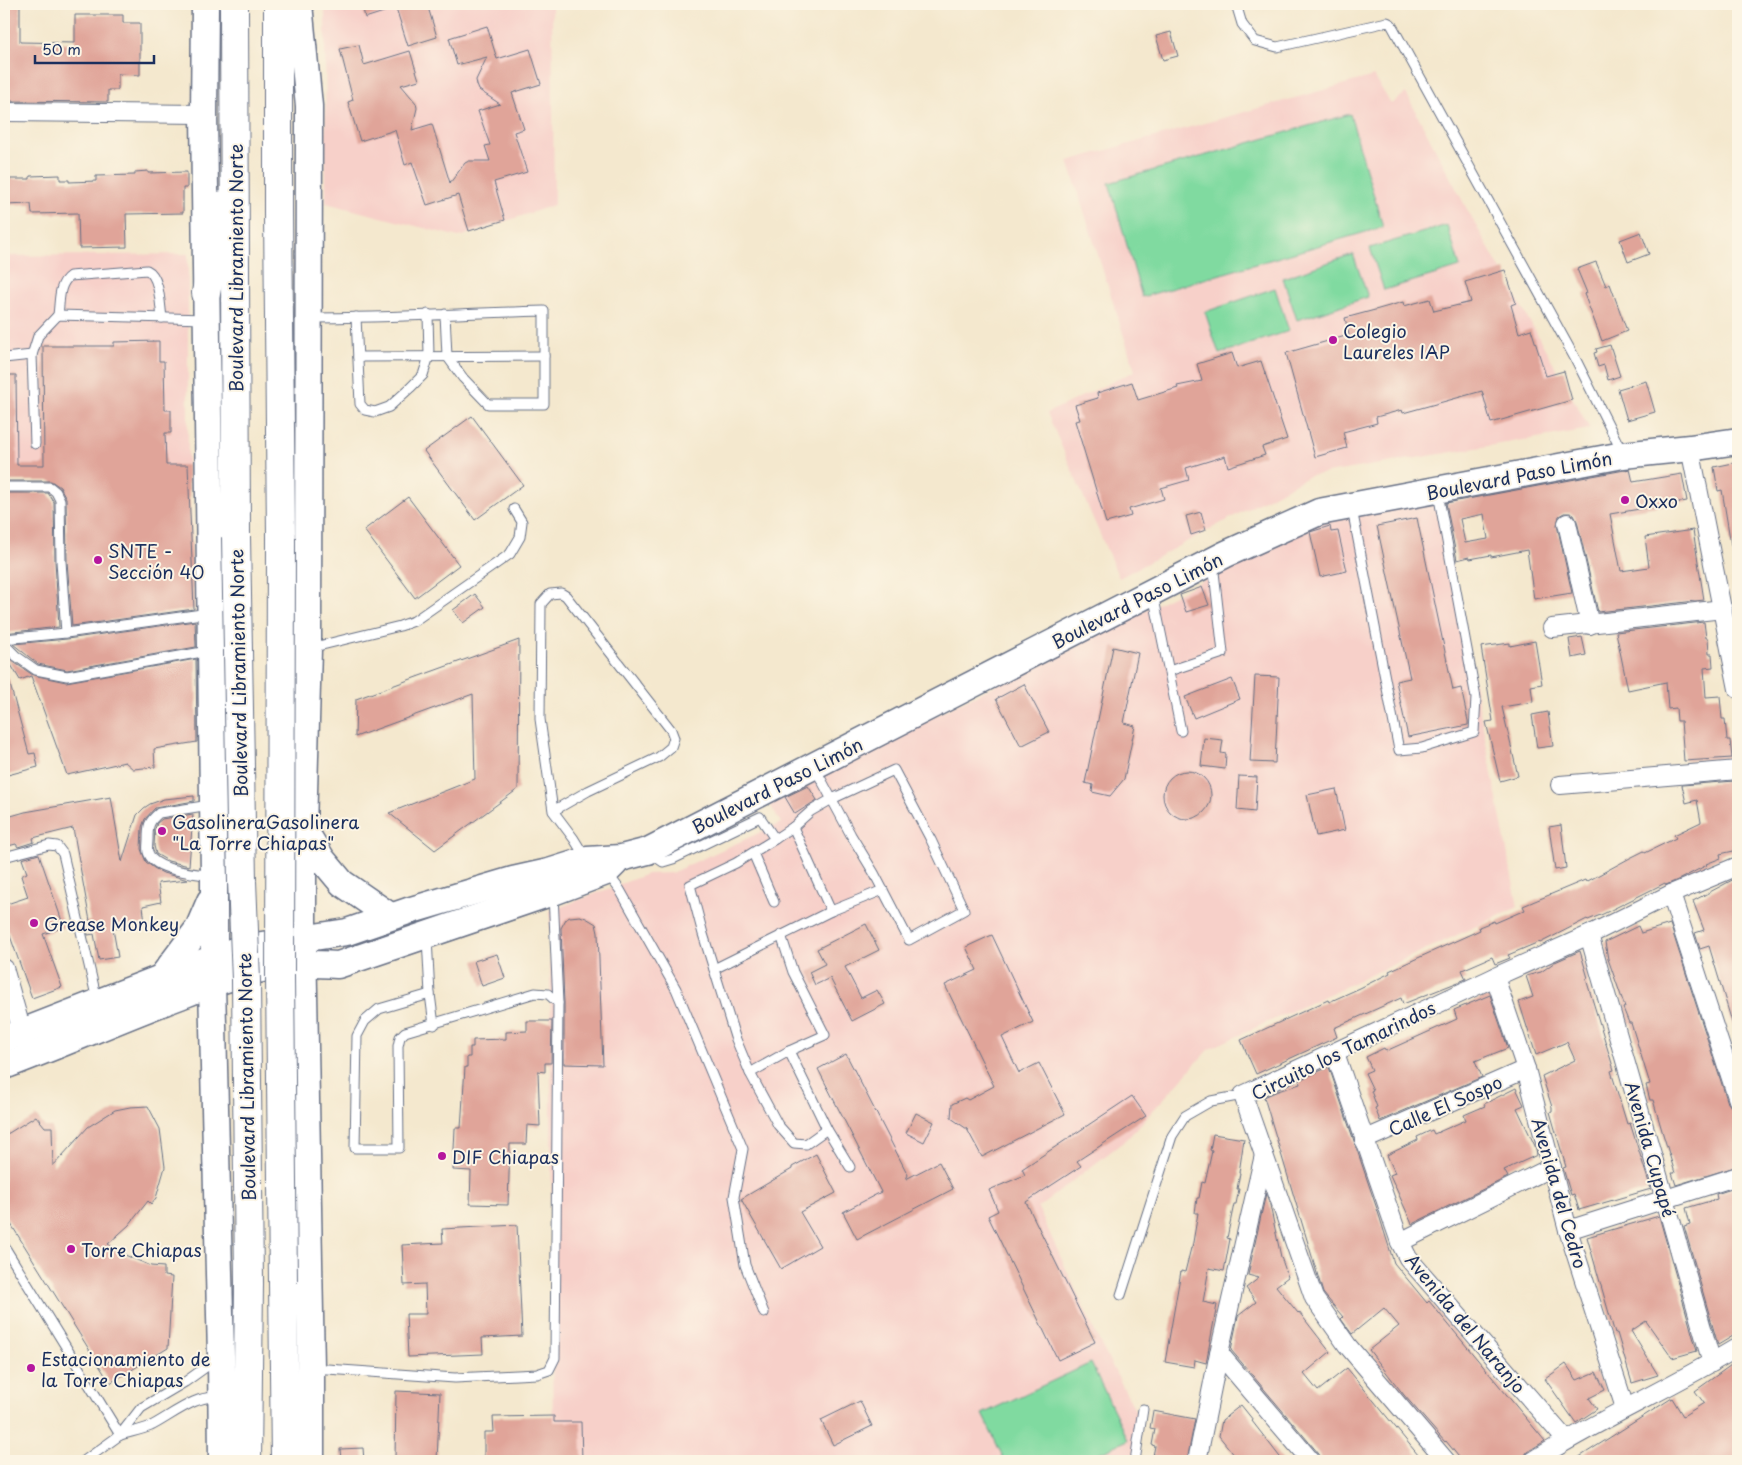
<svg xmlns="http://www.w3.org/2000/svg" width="1742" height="1465" font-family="'Playpen Sans',sans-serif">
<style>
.built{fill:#f7d0c9}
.green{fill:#80daa0;stroke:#4e847f}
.building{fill:#e0a499;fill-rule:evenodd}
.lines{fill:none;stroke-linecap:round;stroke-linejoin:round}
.lane-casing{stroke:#677085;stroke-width:11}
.street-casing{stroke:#677085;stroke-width:20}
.secondary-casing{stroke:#677085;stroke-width:29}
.highway-casing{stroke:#677085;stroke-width:30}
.lane{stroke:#fff;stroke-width:9}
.street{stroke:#fff;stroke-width:18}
.secondary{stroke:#fff;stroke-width:26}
.highway{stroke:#fff;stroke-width:28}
.highway-bridge-casing{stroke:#677085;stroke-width:30;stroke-linecap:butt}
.highway-bridge{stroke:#fff;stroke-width:28}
.poi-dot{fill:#b5179e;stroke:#fcf5e5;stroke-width:2}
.labels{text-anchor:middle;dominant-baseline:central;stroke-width:4;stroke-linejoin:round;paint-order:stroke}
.street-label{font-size:18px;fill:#1b2f5e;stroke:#fcf5e5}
.poi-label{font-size:18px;fill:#1b2f5e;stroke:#fcf5e5;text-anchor:start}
</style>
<rect width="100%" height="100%" fill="#fcf5e5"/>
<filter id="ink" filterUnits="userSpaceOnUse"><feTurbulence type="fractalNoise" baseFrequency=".02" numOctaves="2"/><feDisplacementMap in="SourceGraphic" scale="10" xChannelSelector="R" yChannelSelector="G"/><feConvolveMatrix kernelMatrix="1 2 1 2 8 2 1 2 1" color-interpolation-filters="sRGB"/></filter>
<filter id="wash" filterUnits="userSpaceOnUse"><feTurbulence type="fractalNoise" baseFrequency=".0096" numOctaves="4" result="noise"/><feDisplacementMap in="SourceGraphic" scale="20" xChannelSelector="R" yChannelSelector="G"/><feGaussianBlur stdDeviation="1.12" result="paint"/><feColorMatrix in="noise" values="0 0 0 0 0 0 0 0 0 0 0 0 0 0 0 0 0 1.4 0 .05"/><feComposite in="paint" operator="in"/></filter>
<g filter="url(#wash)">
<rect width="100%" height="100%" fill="#f4e8ce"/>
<g class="built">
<polygon points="325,4 552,4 554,205 459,237 326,203"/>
<polygon points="1374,76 1391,104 1406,93 1469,213 1590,429 1309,476 1119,578 1047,413 1135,371 1068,161"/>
<polygon points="188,254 188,465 4,465 4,256"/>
<polygon points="1439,502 1518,907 1209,1049 1127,1139 1038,1208 1102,1347 1140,1419 1133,1461 553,1461 550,911 647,874 671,873 781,823 767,800 1322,521"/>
</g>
<g class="green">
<polygon points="1350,114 1383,227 1142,297 1109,183"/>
<polygon points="1447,225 1460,267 1384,290 1370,248"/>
<polygon points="1353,254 1368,297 1297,320 1283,278"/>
<polygon points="1275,288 1289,331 1219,354 1205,312"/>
<polygon points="1091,1363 1128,1440 1081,1461 1005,1461 982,1414"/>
</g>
<g id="blocks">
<g class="building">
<polygon points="4,4 20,4 20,42 75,43 75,15 123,15 123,23 140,23 140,75 118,74 118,90 108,90 108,102 4,101"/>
<polygon points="362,4 427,4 437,37 408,46 396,8 365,18"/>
<polygon points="487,26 497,59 530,49 541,84 512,93 524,129 514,132 527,172 494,182 505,220 469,231 458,195 427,205 412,162 405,165 395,130 360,141 348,102 353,100 340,49 359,45 364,65 410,51 419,80 401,85 416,103 417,108 412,130 432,124 450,183 465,163 469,161 490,161 485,146 490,145 478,111 500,104 479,90 477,85 476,80 487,57 457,65 449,38"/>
<polygon points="1171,32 1178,56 1163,60 1156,36"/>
<polygon points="148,171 148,173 187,172 187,188 183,188 183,213 126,214 127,247 79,248 78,213 32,214 31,204 4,205 4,179 30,179 30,176 60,175 60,180 69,180 69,182 96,181 96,176 135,175 135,172"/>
<polygon points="1641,232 1649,254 1628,262 1620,240"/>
<polygon points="1596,262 1606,286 1610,284 1627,331 1602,341 1584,294 1587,293 1577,269"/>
<polygon points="1505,270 1516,303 1511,305 1519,333 1531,329 1546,376 1564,371 1572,400 1491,423 1482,391 1403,413 1402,410 1376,417 1377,423 1343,432 1347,448 1315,457 1286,353 1349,335 1345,318 1375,310 1403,302 1404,306 1430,299 1434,311 1471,302 1465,282"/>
<polygon points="159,341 159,361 164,361 165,410 171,410 171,433 165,433 166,465 188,465 194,609 72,626 67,561 66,498 60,487 51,481 4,481 4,375 16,375 17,465 44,465 43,346 114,346 114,342"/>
<polygon points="1610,345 1620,376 1608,380 1604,365 1598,367 1594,353 1597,352 1596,349"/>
<polygon points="1232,353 1237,368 1261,361 1287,439 1262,447 1265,455 1228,467 1225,456 1186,468 1189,480 1161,488 1164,499 1129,509 1131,516 1106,523 1075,421 1080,420 1075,405 1098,398 1097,393 1132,382 1138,400 1178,388 1177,386 1202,381 1197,364"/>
<polygon points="1646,381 1655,412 1627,420 1618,389"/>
<polygon points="472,416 523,485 475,520 424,451"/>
<polygon points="1738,462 1738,544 1731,545 1722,490 1718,491 1714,467"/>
<path d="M1630,469L1633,482L1682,474L1687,501L1610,514L1621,571L1649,567L1645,537L1693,530L1704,600L1598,612L1577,521L1574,515L1570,513H1564L1559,516L1557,525L1572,593L1534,599L1527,550L1491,557V555L1470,559L1469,557L1457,560L1446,503ZM1484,514L1488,539L1465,543L1460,519Z"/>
<polygon points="4,493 48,493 54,502 55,561 59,627 4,633"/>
<polygon points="408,497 459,565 415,598 364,530"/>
<polygon points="1201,512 1206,530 1191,535 1186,516"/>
<polygon points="1417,518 1453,690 1461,688 1468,721 1468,725 1408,737 1396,681 1410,678 1377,526"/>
<polygon points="1330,526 1331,532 1338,531 1347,571 1320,577 1310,532"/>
<polygon points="1202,587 1209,605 1186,612 1180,595"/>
<polygon points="475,594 485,607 463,623 453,610"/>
<polygon points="195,621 196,647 67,670 38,664 13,644 67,639"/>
<polygon points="1704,622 1706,638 1708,638 1709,654 1712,654 1713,667 1704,668 1706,697 1720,696 1722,719 1725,719 1727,740 1730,740 1732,758 1684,761 1681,721 1677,721 1676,708 1668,709 1666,682 1628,690 1616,632"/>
<polygon points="1582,637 1586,655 1572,658 1569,639"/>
<polygon points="519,640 518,789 435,850 389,813 475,779 473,694 355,737 356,699"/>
<polygon points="1535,641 1542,684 1531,686 1533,702 1502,707 1518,776 1500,781 1486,722 1493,721 1481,647 1510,643 1510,646"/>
<polygon points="1113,647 1138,653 1124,723 1135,726 1124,779 1110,796 1092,792 1093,785 1085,783"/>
<polygon points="4,653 12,661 33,675 66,682 196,659 197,742 154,749 155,767 133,769 125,762 67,775 31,676 20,680"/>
<polygon points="1255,676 1279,677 1275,763 1250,762"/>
<polygon points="4,677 8,677 29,754 35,753 38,767 4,776"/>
<polygon points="1232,679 1240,699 1194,718 1185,697"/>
<polygon points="1024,684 1049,732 1021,746 996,699"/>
<polygon points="1548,712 1553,746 1537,748 1532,715"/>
<polygon points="1204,738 1223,740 1221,753 1226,754 1225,769 1201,766"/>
<circle cx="1187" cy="795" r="24"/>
<polygon points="1239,776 1257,777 1255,812 1237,810"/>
<polygon points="1735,781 1738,799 1738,850 1720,854 1721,858 1706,864 1707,865 1680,879 1666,885 1665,883 1603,914 1588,920 1587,919 1540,943 1539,942 1508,955 1510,958 1495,964 1492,957 1462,970 1466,979 1403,1004 1401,998 1334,1028 1337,1037 1256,1074 1241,1040 1328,1000 1329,1002 1360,988 1390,973 1389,971 1480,930 1479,927 1494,921 1495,923 1525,910 1523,906 1585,880 1586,882 1630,858 1644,851 1645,853 1676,838 1674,835 1701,822 1697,800 1686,803 1682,785"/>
<polygon points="808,786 817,800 795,814 785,797"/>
<polygon points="1336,789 1345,830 1316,836 1307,795"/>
<polygon points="194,796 194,801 155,808 145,819 142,827 141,849 146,862 154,868 163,873 188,880 158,883 161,902 143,906 145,924 113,929 118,957 99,960 94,934 88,935 85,922 90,921 73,828 33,838 34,842 18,847 16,844 4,847 4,818 25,812 111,797 122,862 137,815 144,808 150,804 164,799"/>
<polygon points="193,814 189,866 168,861 156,854 154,846 155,829 157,823 162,819"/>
<polygon points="1561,825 1566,868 1555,870 1549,827"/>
<polygon points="39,854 64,927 43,934 62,987 32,998 4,919 4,905 28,897 21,876 27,873 22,859"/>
<polygon points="1738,877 1738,1031 1735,1032 1709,946 1700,949 1695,933 1704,930 1693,901"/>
<polygon points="580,916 586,918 596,924 598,933 603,1065 564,1064 564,1003 561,928 566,919 570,917"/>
<polygon points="866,924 879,950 845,967 861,998 877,990 885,1004 852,1021 830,978 815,985 809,972 825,964 817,949"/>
<polygon points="1670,924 1728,1103 1732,1108 1738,1130 1738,1166 1676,1185 1672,1173 1675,1173 1663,1134 1653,1100 1650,1100 1646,1085 1650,1084 1631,1023 1629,1023 1623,1008 1625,1007 1608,959 1605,942 1638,926 1641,933"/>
<polygon points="992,935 1033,1022 1002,1037 1019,1073 1039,1063 1065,1114 982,1157 967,1129 951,1118 952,1104 965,1098 968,1100 994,1086 945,985 977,970 966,947"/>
<polygon points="1580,951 1588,978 1586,979 1614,1070 1611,1071 1627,1124 1630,1123 1651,1189 1579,1210 1574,1194 1571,1195 1563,1168 1566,1167 1550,1112 1552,1111 1552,1107 1542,1076 1575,1060 1567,1042 1536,1055 1519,1002 1533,997 1526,976 1541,972 1555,962"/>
<polygon points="497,954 505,978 482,986 474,961"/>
<polygon points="1490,995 1508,1048 1475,1061 1482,1077 1380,1121 1375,1108 1377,1107 1371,1091 1373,1090 1365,1073 1372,1070 1366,1057 1384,1048 1386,1051 1457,1019 1454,1010"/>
<polygon points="527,1021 552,1021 551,1063 545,1063 545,1072 538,1071 540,1126 527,1125 526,1144 510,1144 508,1205 470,1204 471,1171 453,1170 455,1128 461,1128 465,1067 467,1067 467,1057 470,1057 470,1047 473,1047 473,1040 506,1039 506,1032 527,1031"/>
<polygon points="846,1054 908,1175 906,1179 939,1162 953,1189 857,1239 843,1212 881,1192 818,1069"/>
<polygon points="1329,1067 1378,1212 1394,1263 1427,1303 1429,1301 1545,1441 1527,1452 1522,1461 1462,1461 1446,1441 1445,1442 1404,1395 1369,1350 1399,1326 1384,1308 1352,1334 1341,1319 1343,1317 1323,1293 1264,1097 1278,1091 1300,1084 1299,1080"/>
<polygon points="1516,1088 1524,1105 1517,1108 1535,1146 1537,1155 1504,1170 1508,1177 1412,1224 1390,1175 1395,1173 1387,1155 1418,1140 1417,1137 1432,1130 1434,1134 1466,1120 1464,1115 1485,1106 1484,1104"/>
<polygon points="1132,1096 1146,1116 1077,1161 1081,1166 1026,1202 1095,1342 1058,1360 988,1216 998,1211 989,1190 1025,1175 1022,1169"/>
<polygon points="148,1106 160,1129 165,1167 156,1198 151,1204 148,1201 129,1225 108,1244 125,1255 151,1266 164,1267 164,1276 172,1277 168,1348 110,1383 4,1213 4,1136 36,1116 45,1127 52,1127 53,1166 88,1127 115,1110 130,1107"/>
<polygon points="916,1113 934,1122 924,1142 906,1133"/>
<polygon points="1213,1134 1244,1139 1239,1173 1240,1173 1237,1189 1239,1189 1236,1204 1234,1204 1227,1238 1230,1239 1224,1271 1209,1268 1203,1302 1217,1305 1206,1363 1195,1360 1194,1367 1165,1362 1181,1271 1185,1272 1191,1248 1192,1248 1198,1213 1195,1213 1197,1198 1199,1198 1202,1182 1205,1183 1212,1151 1210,1150"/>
<polygon points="816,1154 836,1193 800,1212 820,1246 781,1269 741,1199 792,1169 792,1167"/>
<polygon points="1738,1187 1738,1333 1718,1345 1684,1226 1690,1224 1686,1208 1717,1199 1716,1194"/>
<polygon points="1266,1193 1270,1205 1281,1257 1288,1277 1276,1286 1298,1313 1299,1312 1330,1352 1304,1374 1318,1391 1347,1368 1423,1461 1322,1461 1319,1454 1231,1350 1238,1316 1256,1302 1246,1288 1259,1278 1248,1275"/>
<polygon points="1659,1216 1697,1351 1672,1358 1646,1321 1631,1331 1658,1375 1632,1383 1617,1333 1615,1334 1587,1237"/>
<polygon points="517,1225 522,1336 482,1338 483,1354 408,1357 406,1314 426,1314 425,1284 404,1285 402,1245 443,1243 442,1229"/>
<polygon points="1738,1360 1738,1457 1733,1461 1573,1461 1672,1398 1683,1416 1704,1403 1695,1391"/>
<polygon points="1566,1364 1577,1380 1596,1372 1605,1390 1589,1398 1597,1409 1576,1423 1545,1379"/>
<polygon points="396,1391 440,1393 437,1461 395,1461"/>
<polygon points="860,1401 872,1426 833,1445 821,1420"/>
<polygon points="1241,1405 1253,1420 1252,1421 1283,1461 1239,1461 1219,1436 1222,1420"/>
<polygon points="1153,1411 1195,1419 1187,1461 1152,1461 1155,1446 1152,1445 1155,1429 1150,1428"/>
<polygon points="554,1416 554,1422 581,1422 582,1461 484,1461 484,1432 494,1432 493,1417"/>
<polygon points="363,1448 364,1461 341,1461 340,1449"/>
</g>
</g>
</g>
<g filter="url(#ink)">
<use href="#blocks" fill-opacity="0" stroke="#677085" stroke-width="1"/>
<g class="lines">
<g class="lane-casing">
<g id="lane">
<polyline points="1236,4 1242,24 1255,41 1277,47 1387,22 1391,24 1577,362 1622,452"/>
<path d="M58,315C60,302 58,284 70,276L147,270C160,276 160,305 162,318"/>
<polyline points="356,317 360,404 365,410 375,412 389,407 410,388 423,375 429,356 428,314"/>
<path d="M312,318C389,318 467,313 544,311V404H488L463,378L447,356L445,314"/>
<polyline points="32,355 35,444"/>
<polyline points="358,357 544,356"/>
<polyline points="4,358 32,355 38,336 58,315 205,319"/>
<polyline points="4,487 50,487 56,492 60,500 61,561 66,633"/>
<polyline points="1352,509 1399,750 1422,748 1474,732 1476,698 1438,493"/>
<polyline points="1153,594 1181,731"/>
<polyline points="4,639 66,633 209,613"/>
<polyline points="4,644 16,656 36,670 67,676 208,651"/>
<polyline points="310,648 400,626 414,621 510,554 520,537 522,522 514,509"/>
<polyline points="1169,671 1223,653 1213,563"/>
<path d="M210,805L159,813C148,822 148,826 148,840C148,843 147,849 148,852C153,871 195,873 212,876"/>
<polyline points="553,811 540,719 541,604 550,594 561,593 566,596 671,730 674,738 671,747 659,757 588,791 553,811 574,839 585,857"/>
<polyline points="793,827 811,811 832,799 894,770 931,840 964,910 909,940 874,873 851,835 815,768"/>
<polyline points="775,839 793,827 831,911"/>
<polyline points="650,853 663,862 673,859 760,817 775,839 736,863 690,885 703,934 735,1037 750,1073 778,1125 794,1143 806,1144 827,1129"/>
<polyline points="753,853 774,902"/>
<polyline points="4,857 49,845 57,846 63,854 97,1000"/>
<polyline points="608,874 620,890 676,989 743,1149 734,1197 745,1265 764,1313"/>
<polyline points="553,894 558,1003"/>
<polyline points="427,938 430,994 434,1025"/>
<polyline points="714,969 831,911 883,890"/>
<polyline points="789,1051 827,1129 850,1167"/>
<polyline points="750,1073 789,1051 825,1035 793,972 781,935"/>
<polyline points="4,1246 120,1435"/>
<polyline points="1121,1295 1172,1136 1185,1116 1211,1101 1243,1095"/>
<polyline points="313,1368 455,1378 537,1374 549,1370 555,1358 558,1003 548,994 535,993 405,1032 400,1037 398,1046 399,1148 355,1148 357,1036 365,1021 379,1009 430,994"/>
<path d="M121,1435C130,1432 141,1430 151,1426C168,1418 200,1391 219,1399"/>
<polyline points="84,1461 120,1435 141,1408 185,1382 217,1359"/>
<polyline points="1135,1461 1143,1409"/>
</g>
</g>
<g class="street-casing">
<g id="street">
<polyline points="4,112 204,114"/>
<polyline points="1690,448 1738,689"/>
<polyline points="1567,523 1590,625"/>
<polyline points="1552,628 1723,609"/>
<polyline points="1560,785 1738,770"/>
<polyline points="1671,894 1738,1100"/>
<polyline points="1589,935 1712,1363"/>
<polyline points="4,968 25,1042"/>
<polyline points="1495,977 1526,1069 1568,1230 1625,1408"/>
<polyline points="1335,1053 1400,1242 1408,1258 1566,1440"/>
<polyline points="1364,1140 1526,1069"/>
<polyline points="1568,1230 1738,1176"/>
<polyline points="1400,1242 1552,1167"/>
<polyline points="1219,1353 1311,1461"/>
<polyline points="1197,1461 1219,1353 1264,1155"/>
<polyline points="1446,1461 1347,1345 1314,1298 1243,1095 1495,977 1589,935 1671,894 1738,866"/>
<path d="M1533,1461C1599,1419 1671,1388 1738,1347"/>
</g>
</g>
<g class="secondary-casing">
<g id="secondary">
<polyline points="205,4 204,114 214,876 214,958 212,984 221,1356 222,1461"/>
<polyline points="299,4 309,106 308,649 303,828 303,939 311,1368 311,1461"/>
<polyline points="303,828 322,859 342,883 390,916"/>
<polyline points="162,977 198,929 210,901"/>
<polyline points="4,1039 171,974 242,948 347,932 408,911 513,880 549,872 587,860 621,858 648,851 1226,554 1319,512 1623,455 1690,448 1738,441"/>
<path d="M4,1066C63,1044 121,1018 180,996C214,983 249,969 285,965C303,963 320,964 338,965L553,892L606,872L615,863"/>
</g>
</g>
<g class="highway-casing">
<g id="highway">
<polyline points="234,4 236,537"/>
<polyline points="278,4 278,213 281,537"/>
<polyline points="206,293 223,205"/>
<polyline points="283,1283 285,1461"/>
<polyline points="247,1461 249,1283"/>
</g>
</g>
<use href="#lane" class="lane"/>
<use href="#street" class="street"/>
<use href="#secondary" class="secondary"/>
<use href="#highway" class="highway"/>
<g class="highway-bridge-casing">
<g id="highway-bridge">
<polyline points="236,537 242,881 246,980 249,1283"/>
<polyline points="281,537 280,976 283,1283"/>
</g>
</g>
<use href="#highway-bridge" class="highway-bridge"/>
</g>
</g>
<g class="poi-dot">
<circle cx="1333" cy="340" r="5"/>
<circle cx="1625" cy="500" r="5"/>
<circle cx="98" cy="560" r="5"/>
<circle cx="162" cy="831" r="5"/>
<circle cx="34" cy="923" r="5"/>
<circle cx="442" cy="1156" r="5"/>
<circle cx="71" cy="1249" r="5"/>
<circle cx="31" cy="1368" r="5"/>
</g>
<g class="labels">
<g class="street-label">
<text transform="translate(235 268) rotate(-90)">Boulevard Libramiento Norte</text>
<text transform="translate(1519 475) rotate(-11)">Boulevard Paso Limón</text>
<text transform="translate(1137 600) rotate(-27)">Boulevard Paso Limón</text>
<text transform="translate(238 673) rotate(-91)">Boulevard Libramiento Norte</text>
<text transform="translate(777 785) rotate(-27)">Boulevard Paso Limón</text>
<text transform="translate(1343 1050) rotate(-26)">Circuito los Tamarindos</text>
<text transform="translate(246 1077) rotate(-91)">Boulevard Libramiento Norte</text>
<text transform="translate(1445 1105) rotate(-24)">Calle El Sospo</text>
<text transform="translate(1651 1149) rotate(74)">Avenida Cupapé</text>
<text transform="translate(1560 1193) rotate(74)">Avenida del Cedro</text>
<text transform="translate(1466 1323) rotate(50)">Avenida del Naranjo</text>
</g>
<g class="poi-label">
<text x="1343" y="330">Colegio<tspan x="1343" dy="21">Laureles IAP</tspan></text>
<text x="1635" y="500">Oxxo</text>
<text x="108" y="550">SNTE -<tspan x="108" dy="21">Sección 40</tspan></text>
<text x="172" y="821">GasolineraGasolinera<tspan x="172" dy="21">"La Torre Chiapas"</tspan></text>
<text x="44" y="923">Grease Monkey</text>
<text x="452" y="1156">DIF Chiapas</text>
<text x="81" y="1249">Torre Chiapas</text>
<text x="41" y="1358">Estacionamiento de<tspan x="41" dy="21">la Torre Chiapas</tspan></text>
</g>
</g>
<rect width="1742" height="1465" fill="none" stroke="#fcf5e5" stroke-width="20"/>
<path d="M35 55v8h119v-8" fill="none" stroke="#1b2f5e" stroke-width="2.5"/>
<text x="42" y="55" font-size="15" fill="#1b2f5e" stroke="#fcf5e5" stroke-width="4" paint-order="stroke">50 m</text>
</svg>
